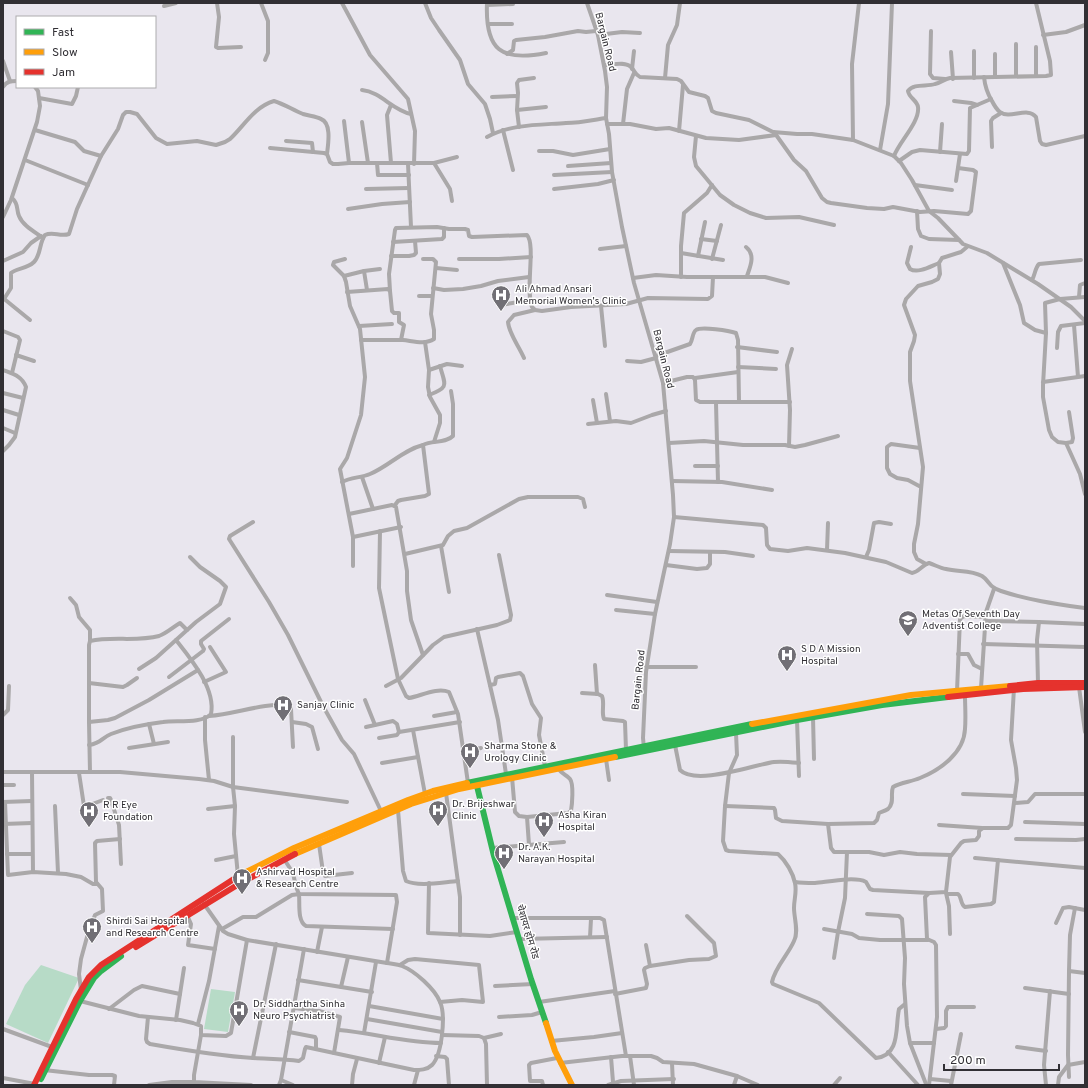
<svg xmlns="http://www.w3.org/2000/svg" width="1088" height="1088" font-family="Overpass,'Noto Sans Devanagari',sans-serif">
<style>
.green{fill:#b7dbc7}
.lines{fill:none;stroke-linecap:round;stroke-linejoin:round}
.street{stroke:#aaa8a9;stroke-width:4}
.fast{stroke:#30b455;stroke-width:6}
.slow{stroke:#ff9f0a;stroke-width:6}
.jam{stroke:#e5322d;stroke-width:6}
.labels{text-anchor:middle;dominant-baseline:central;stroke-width:3;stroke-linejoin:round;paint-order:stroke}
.street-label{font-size:10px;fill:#312f34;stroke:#fff}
.poi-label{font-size:10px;fill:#312f34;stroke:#fff;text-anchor:start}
</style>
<rect width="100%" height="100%" fill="#e9e6ee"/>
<g class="green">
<polygon points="41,965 79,978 48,1043 6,1024 25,985"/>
<polygon points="211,989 235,992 228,1032 204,1029"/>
</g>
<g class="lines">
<g class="street">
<polyline points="217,3 219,17 216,47 218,48 241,47"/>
<polyline points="261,3 268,21 268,53 265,60"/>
<polyline points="342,3 370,55 402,92 408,99 415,131 414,164"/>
<polyline points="425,3 431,18 439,30 460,60 468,84 485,104 490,119 493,133"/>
<path d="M487,3C485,50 501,62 546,53"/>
<polyline points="587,3 598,35 605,71 607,87 606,118 609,134 612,172 622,227 634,283 663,383 673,495 674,517 670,544 655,614 646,672 643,738 644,748"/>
<polyline points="487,5 513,4"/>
<polyline points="164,6 176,3"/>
<polyline points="488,24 512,24"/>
<polyline points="931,31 930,74 933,78 945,79"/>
<polyline points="598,35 622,32 640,33"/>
<polyline points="1043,35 1066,32 1085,25"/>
<polyline points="1016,44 1016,76"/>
<polyline points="1036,47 1036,76"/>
<polyline points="951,52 953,79"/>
<polyline points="507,54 513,50 514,41 516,40 545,37 578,31 586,32 596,31"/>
<polyline points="3,61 10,81"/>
<path d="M604,65C612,65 625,61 631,67C635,71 635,75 640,77L677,79L681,81L689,92L705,96L708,98L712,111L716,113L749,120L773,132L797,134H812L853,140L894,156L901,163L912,180L929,211L938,218L963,244L987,253L1038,284L1071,307L1085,321"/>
<polyline points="632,69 634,51"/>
<path d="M984,77C985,87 987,93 992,101C994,105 996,109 1000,112C1010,120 1027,106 1036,117L1040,141L1042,144L1046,145L1085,136"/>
<polyline points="995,77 995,54"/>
<polyline points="665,78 668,45 677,25 680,3"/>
<polyline points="974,78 974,51"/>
<path d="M3,87C7,81 11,81 17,81"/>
<path d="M362,90C381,92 392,110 411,114"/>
<polyline points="492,97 517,96"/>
<polyline points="39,98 72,104 76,96 78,87"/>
<polyline points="954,101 971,103 977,105"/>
<polyline points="517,110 546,107"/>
<polyline points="344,121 349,163"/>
<polyline points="362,122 368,163"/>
<polyline points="607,124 630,124 656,129 669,128 706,138 739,140 776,135"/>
<polyline points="623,124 627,89 634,73"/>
<polyline points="519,127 517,110 518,93 517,83 519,80 534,78"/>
<polyline points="35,130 75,142 84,151 101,156"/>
<polyline points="503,130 513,170"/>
<polyline points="679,131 683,85"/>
<polyline points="774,132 794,160 806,171 822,198 827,202 831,203 867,208 884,209 893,207 920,212 934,211 968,214 971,211 976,172 973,170 958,168"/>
<polyline points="696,136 694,157 696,166 720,195 734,205 750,213 766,218 799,217 834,225"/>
<path d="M487,137C511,124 539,125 566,123C579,123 593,120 606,118"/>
<polyline points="853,140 852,64 859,3"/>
<polyline points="286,141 312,143 313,152"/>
<polyline points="992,147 991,121 993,118 1001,113"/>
<polyline points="270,148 324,153 327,154 330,162 333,164 338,164 349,163 434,163 457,157"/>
<polyline points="880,150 888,104 892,3"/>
<polyline points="539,151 553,151 573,155 610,149"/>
<polyline points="940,152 942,124"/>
<path d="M894,156C899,142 920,122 918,107C917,100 909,98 908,91C914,83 927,87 935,84C941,83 944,79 950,78L1046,76L1051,75L1050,61L1036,3"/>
<polyline points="25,160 88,185"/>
<polyline points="899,161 912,152 920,150 967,154 969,151 970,108 991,99"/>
<polyline points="377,163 378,175 409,175"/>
<polyline points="391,163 387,115 391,105"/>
<polyline points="434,163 450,189 452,201"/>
<polyline points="408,164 411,227"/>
<polyline points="568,166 611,163"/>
<polyline points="554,175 612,172"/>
<polyline points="956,181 960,154"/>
<polyline points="915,185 952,190"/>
<polyline points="366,189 409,188"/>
<polyline points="554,189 598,184 614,180"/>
<path d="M12,198C19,204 16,209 19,216C23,226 35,232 43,238"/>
<polyline points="348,209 382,204 410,202"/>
<polyline points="917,211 918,229 921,236 929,239 959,240"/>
<polyline points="3,217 11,200 37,122 40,106 38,91 35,87"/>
<polyline points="701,239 717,241"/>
<polyline points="393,242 442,239 444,237 444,228"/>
<path d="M746,247C756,255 750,267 747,276"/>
<path d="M911,247L907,263L910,269C918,274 931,266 939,263"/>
<polyline points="600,249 626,246"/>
<polyline points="681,253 723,260"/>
<polyline points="391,256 409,256 414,255 416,253 415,241"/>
<polyline points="698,256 705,222"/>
<polyline points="345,259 334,262 333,265 344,276 346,282 350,306 360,329 365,377 361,415 347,458 340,469 353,537 353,566"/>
<polyline points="459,259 499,259 531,257"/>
<polyline points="712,259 721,225"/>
<polyline points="3,261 23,252 31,243 41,236"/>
<polyline points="1003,263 1020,305 1024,323 1035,330 1046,333"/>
<polyline points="436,268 457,270"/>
<polyline points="364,271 367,290"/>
<polyline points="344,276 364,271 380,269"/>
<polyline points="681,277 681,246 684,213 707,193 712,185"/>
<polyline points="633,278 656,275 687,277 765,277 788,283"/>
<path d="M1032,280C1035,275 1035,268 1039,264L1081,260"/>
<polyline points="433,288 444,290 463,289 481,286 498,281 529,277"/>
<path d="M390,291L389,274L395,230L396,228L437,227L449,229H465L468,230L469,236L472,237L527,235C536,245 525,290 532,307L535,310L542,311L571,307L626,304L648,298L708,299L712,296L713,277"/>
<polyline points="347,292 388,289 390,291 392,311 394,313 399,313 399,322 404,325 401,340"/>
<polyline points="419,296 432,296"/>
<polyline points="1079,297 1080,285 1085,283"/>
<polyline points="1085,297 1060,299 1045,303 1046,333 1043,385 1043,397 1049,430 1052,437 1058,442 1066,443 1080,474 1085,494"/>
<polyline points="3,298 30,320"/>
<path d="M4,299L11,288V273C16,268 27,269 34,262C41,255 39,243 45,235C53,231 60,237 69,234L77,209L101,156L118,129L123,115L126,112H130L137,114L156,138L167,144L197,141L216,145L225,142L230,139C244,126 254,107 274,101C284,104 293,110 303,114C309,116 316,116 321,119C332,123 328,145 327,154"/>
<polyline points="501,305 530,300"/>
<polyline points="601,306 605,346"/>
<polyline points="1074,325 1078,377"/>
<polyline points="359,326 392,324"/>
<polyline points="3,331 18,337 20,340 12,373"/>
<path d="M361,340C375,340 389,340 403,340C413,341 425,345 434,339V330L431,314L436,262L433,259H423"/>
<polyline points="425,342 429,370 428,387 430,397 440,415 440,423 434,442"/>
<polyline points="737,347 777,352"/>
<polyline points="1057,348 1058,332 1061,326 1085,323"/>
<polyline points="16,355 34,361"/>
<path d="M656,356L690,344C693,340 692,333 696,330C701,326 730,331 736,333L738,340L739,402"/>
<path d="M524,358C519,346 509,334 508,322L514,315L535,310"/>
<polyline points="627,361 641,362 656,358"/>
<polyline points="738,367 776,369"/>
<path d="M3,370C13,374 22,376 26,387L15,437L9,445L3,451"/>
<polyline points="429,370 447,364 462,366"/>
<polyline points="695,378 738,372"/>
<polyline points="1043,382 1085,376"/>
<polyline points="663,383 687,377 693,377 695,380 696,400 700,402 790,402"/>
<polyline points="3,393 23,398"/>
<polyline points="606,394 610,421"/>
<path d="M429,395C450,387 445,385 440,366"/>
<polyline points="593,400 597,423"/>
<polyline points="716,403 718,482"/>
<polyline points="3,410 19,415"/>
<polyline points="588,424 616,421 631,423 652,415 666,411"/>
<polyline points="3,428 15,433"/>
<polyline points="669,443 704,441 743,445 785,445 795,447 805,445 838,436"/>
<polyline points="1066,443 1072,442 1073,438 1069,412"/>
<polyline points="789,446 790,410 787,365 792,349"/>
<polyline points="920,448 891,444 887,447 887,468 890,474 897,478 908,480 921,487"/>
<polyline points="695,466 718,466"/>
<polyline points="362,477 373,509"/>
<polyline points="672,481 722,482 772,490"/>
<path d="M342,482C351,477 361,478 370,474C389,466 403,450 423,445"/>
<path d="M395,505L398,501L401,500L425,496L429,494L423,445C432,440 445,444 453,436V404L451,391"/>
<polyline points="349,514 392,505 396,507 407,571 407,591 411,620 423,655"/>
<path d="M674,517L763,525L766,528L767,545L770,549L788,551L807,548L845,553L886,562L912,573C919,572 922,565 929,563C935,565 940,568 946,569C958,572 971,570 982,576C990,581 988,587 1001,591C1028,600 1057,604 1085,608"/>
<polyline points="253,522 230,536 229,539 269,602 288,635 323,706 342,740 354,754 381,811"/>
<path d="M380,531L379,588L398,679L406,696L409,698C421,696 437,687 449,692L458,714L468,783"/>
<polyline points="353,537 401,527"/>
<polyline points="441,546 449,592"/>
<polyline points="827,550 828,523"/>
<polyline points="669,551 725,552 753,556"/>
<polyline points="405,554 443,545 448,536 454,531 467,528 519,499 528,497 578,497 583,499 585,507"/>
<polyline points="866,557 869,550 874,523 879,522 891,524"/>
<polyline points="926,564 917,559 914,552 914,544 918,524 923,467 910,381 910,352 914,341 915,335 904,305 906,299 918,286 932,282 938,279 940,274 939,263 942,258 961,252 967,247"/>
<polyline points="666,565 697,569 707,568 710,564 710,552"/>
<polyline points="607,595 657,602"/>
<polyline points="70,598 76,605 79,617 90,630 90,641"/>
<polyline points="616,610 655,614"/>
<polyline points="985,621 1039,622 1085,624"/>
<polyline points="477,629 498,720 506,774"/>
<path d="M187,630L180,623C173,627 167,633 159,636C137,642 112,636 90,641L89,645V722L108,720L115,718L149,700L198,670"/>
<polyline points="176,640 196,622 220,604 226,587 220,581 200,567 190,557"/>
<polyline points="983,644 1085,647"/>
<polyline points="958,654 968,654 974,665 982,669"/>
<polyline points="595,665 597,694"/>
<polyline points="646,667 696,667"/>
<polyline points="169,677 203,651 204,649 201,644 201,641 229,619"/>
<polyline points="204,682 226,672 210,647"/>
<polyline points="89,683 123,687 127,685 137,678"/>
<polyline points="1038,683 1037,640 1039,622"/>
<polyline points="490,685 495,684 496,678 498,677 520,673 523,676 532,704 541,718 539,735 545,766"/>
<polyline points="386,686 401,678 433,645 444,637 497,625 510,620 511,615 499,555"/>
<polyline points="1079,687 1085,732"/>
<polyline points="981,688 986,612 994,589"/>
<polyline points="957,691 960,619 964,616 985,617"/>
<path d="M582,693L598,694L602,696C605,704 601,712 604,719L623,721L625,722L626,750"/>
<polyline points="365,700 375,725"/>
<polyline points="3,715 8,710 9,686"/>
<path d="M209,716C236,714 262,703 289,705L291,709L293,747"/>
<polyline points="434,716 457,712"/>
<polyline points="205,717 205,740 209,780"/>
<polyline points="813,717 814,759"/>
<polyline points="797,720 799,776"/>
<polyline points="89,722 90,772"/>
<polyline points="292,722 306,724 312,727 318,749"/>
<polyline points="149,724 154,744"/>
<polyline points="366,727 393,721 397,724 399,732"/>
<polyline points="413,730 425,794"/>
<path d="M736,733L737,755L729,773L725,806L723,841L726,850L729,851L778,854C786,861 793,873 795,883C797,892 794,899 794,908C794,918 799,932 794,941C788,955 775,967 772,982L773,984L819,1003L876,1058C901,1055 895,1027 899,1009L905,1004"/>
<polyline points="233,737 233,787 235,806 234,834 238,876 241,882"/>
<polyline points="379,738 397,735 399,732 460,722"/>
<path d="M89,745C102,743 101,738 111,734C126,728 147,724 163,722C176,720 202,724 211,714C216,689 191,659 176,640L156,658L139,669"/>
<path d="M675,745L680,770C696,786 753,765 774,762C782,761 790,762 799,763"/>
<polyline points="129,748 168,742"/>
<polyline points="463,752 481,748"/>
<polyline points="606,759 609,780"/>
<polyline points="382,763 418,757"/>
<polyline points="3,772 120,772 199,779 214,781 233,787 347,802"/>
<polyline points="32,772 33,872"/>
<polyline points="79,773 84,806 87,806 103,800"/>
<polyline points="512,777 515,812 519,816 527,817 529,845"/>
<polyline points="3,785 14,785"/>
<polyline points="446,793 460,897 460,935"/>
<polyline points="963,794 1015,796"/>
<polyline points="108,798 110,798 111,800 119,825 121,864"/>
<polyline points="3,802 32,801"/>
<polyline points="5,802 8,875 33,872 66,874 81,877 93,884 97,884"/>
<polyline points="1015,803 1028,802 1035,794 1085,794"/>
<polyline points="55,806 58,873"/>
<path d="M725,806L774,808L775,810L776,818L782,821L828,824L874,823L877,820L879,813C881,812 885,811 888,809C895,803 890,794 893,787C901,782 911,782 920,778C940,770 964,753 965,729C966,717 965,706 965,695"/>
<polyline points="208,809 235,806"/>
<path d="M398,810L403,871L406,881C419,887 443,882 458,881"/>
<path d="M527,817L568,813L571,811C572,805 574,784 570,779C566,774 562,775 558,768"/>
<polyline points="1025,822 1085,824"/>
<polyline points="3,824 32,823"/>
<polyline points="828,824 831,848 834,852 869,852 884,855 900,852 917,854 951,855"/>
<polyline points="939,825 982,828"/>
<polyline points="1016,839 1076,840 1085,839"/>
<polyline points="319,844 323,872 325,876 352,873"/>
<polyline points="492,848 564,842"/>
<polyline points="7,854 32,854"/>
<polyline points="975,858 1085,868"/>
<polyline points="216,860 236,856"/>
<path d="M795,882C802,883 808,883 815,883C827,882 855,876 866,882L870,889L873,890L929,893"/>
<polyline points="429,883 428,933 490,936 517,932"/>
<polyline points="946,893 949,906 950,934"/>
<path d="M947,894H958C962,897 960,904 965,907L991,904L994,902L998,860"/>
<polyline points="204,904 223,931 228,934 247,940 387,963 397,902 396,895 299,894 296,887 293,873 284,859"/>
<polyline points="867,914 899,916 902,919 905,958 904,984 907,1026 910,1043 926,1084"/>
<polyline points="187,915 191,924 188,945 215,949"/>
<polyline points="512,918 600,918 604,920 626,1056"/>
<polyline points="1056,923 1063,908 1069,907 1085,910"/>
<path d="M222,929L243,917H256L292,895L299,894C300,903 297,921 306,926L393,929"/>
<polyline points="824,929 852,934 859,938 880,940 928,940"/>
<polyline points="590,937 591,919"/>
<polyline points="519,939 607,937"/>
<polyline points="646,945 650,966"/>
<polyline points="317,952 322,927"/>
<polyline points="834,958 838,932 845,898 847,852"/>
<polyline points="400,965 408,960 415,959 479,965 483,1002 462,1000 440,1002"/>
<polyline points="1069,971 1085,973"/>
<polyline points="298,980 372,992"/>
<polyline points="495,986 533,984"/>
<polyline points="341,987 348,957"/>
<polyline points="1025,988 1069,994"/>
<polyline points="81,990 79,974 81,959 87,937 95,915 103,911 102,889 96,882 95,843 97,841 120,839"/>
<polyline points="615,994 646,988 647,984 644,970 645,968 650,966 689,960 709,959 716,956 714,943 687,916"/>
<polyline points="80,1001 139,1016 180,1020 193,1023 201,1026 201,1035 226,1036 231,1033 247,940"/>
<polyline points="539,1002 615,991"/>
<polyline points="369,1006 443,1019"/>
<path d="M294,1008L319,1011L340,1017L334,1053L414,1070C420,1070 427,1070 432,1065C442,1055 446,1015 440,1002C435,989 415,971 402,966C397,964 392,964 387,963"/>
<polyline points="109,1009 134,990 142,986 180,994"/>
<path d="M148,1017L146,1039L147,1042L150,1044C184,1050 218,1056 253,1058C269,1059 284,1059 299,1061L303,1058L305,1049L306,1047L334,1053"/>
<polyline points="499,1017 532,1015 542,1012"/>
<polyline points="367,1019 442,1032"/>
<polyline points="176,1020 184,968"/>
<polyline points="198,1024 209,981 219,926"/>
<polyline points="3,1029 52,1047"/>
<polyline points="936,1029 944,1028 946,1026 946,1011 948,1007 974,1007"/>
<path d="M339,1030C373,1033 406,1043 441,1043"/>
<polyline points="289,1032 315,1037 316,1039 316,1048"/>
<polyline points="364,1033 376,962"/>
<polyline points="201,1035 194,1075 194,1082 251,1085"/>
<polyline points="442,1035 479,1036 484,1038 486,1044 487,1085"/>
<polyline points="484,1038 501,1034"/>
<polyline points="551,1041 594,1037 622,1033"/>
<polyline points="910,1043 934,1043"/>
<polyline points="1017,1047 1046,1051"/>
<polyline points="888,1052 918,1085"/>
<polyline points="436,1056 445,1057 447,1059 449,1085"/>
<polyline points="630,1056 634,1085"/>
<polyline points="611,1057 613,1082"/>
<polyline points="253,1058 276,944"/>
<polyline points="379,1063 385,1037"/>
<polyline points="560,1063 622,1056 651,1056 657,1058 663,1062 694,1064 737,1076 758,1085"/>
<polyline points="672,1063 673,1085"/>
<polyline points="44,1070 89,1075 112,1075 115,1076 114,1085"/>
<polyline points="1069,1077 1068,1055 1069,971 1070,935 1075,908"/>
<polyline points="3,1078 35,1084"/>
<polyline points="930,1079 951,1081"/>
<polyline points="281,1080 293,1085"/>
<polyline points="149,1085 172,1082 194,1082"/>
<polyline points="279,1085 281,1080 304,949"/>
<polyline points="352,1085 353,1074 357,1059"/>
<polyline points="414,1085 418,1070"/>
<polyline points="543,1085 542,1081 530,1081 529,1065 531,1063 557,1058"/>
<polyline points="608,1085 621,1081 674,1079"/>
<polyline points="734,1085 737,1076"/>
<polyline points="834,1085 840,1078"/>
<polyline points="929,1085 937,1017 936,945 934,942 927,939 925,897 929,893 946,892 950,857 961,843 964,841 976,840 979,836 979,831 983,828 1008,828 1011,825 1017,780 1016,768 1011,740 1014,688"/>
<polyline points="951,1085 961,1034"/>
<polyline points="1046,1085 1044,1065 1050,991"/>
<polyline points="1058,1085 1059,1077 1068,1065 1085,1062"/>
</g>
<g class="fast">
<polyline points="615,757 797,720 882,705 948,697"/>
<polyline points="476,782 494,856 531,979 546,1023"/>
<polyline points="467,783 752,724"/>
<polyline points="41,1079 80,1001 94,978 101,971 121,956"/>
</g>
<g class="slow">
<polyline points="752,724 911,695 1010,686"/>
<polyline points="295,854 411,804 459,789 615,757"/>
<polyline points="240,875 294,848 408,800 433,791 467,783"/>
<polyline points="546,1023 555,1051 572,1085"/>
</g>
<g class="jam">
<polyline points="1010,686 1038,683 1085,683"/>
<polyline points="948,697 1023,689 1085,687"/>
<polyline points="136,947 239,884 295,854"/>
<polyline points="34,1085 76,999 89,977 101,965 240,875"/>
</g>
</g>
<defs>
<g id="hospital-pin" transform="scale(1)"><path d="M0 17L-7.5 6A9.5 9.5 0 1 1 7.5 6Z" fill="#716f75" stroke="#fff"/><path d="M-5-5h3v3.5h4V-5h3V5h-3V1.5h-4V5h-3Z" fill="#fff"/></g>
<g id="university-pin" transform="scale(1)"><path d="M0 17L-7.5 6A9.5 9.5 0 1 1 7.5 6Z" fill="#716f75" stroke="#fff"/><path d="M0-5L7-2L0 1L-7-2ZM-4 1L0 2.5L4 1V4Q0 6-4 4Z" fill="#fff"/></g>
</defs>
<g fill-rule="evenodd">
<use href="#hospital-pin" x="501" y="295"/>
<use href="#university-pin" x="908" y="620"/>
<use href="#hospital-pin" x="787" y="655"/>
<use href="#hospital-pin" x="283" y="705"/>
<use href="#hospital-pin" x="470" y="752"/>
<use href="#hospital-pin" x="438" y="810"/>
<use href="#hospital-pin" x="89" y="811"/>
<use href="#hospital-pin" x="544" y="821"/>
<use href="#hospital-pin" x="504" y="853"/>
<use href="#hospital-pin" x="242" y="878"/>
<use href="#hospital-pin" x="92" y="927"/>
<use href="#hospital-pin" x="239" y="1010"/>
</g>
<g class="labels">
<g class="street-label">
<text transform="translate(605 42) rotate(76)">Bargain Road</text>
<text transform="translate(663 359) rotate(76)">Bargain Road</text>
<text transform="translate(639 680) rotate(-84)">Bargain Road</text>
<text transform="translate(527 932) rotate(73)">चेशायर होम रोड</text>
</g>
<g class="poi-label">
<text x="515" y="289">Ali Ahmad Ansari<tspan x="515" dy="12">Memorial Women's Clinic</tspan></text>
<text x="922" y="614">Metas Of Seventh Day<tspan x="922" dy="12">Adventist College</tspan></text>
<text x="801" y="649">S D A Mission<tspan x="801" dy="12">Hospital</tspan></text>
<text x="297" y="705">Sanjay Clinic</text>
<text x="484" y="746">Sharma Stone &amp;<tspan x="484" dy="12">Urology Clinic</tspan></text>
<text x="452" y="804">Dr. Brijeshwar<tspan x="452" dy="12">Clinic</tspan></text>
<text x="103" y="805">R R Eye<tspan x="103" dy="12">Foundation</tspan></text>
<text x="558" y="815">Asha Kiran<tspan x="558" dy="12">Hospital</tspan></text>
<text x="518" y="847">Dr. A.K.<tspan x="518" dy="12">Narayan Hospital</tspan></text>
<text x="256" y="872">Ashirvad Hospital<tspan x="256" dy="12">&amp; Research Centre</tspan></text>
<text x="106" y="921">Shirdi Sai Hospital<tspan x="106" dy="12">and Research Centre</tspan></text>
<text x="253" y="1004">Dr. Siddhartha Sinha<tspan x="253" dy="12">Neuro Psychiatrist</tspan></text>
</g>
</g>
<rect width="1088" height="1088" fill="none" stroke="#312f34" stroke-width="8"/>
<rect x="16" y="16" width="140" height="72" fill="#ffffff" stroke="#adacae"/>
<rect x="24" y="29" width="20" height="6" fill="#30b455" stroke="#adacae"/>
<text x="52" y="36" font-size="12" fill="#312f34">Fast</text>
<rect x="24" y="49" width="20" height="6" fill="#ff9f0a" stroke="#adacae"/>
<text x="52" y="56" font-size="12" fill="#312f34">Slow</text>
<rect x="24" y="69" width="20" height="6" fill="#e5322d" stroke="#adacae"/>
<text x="52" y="76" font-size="12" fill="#312f34">Jam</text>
<path d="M944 1064v6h115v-6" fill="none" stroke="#312f34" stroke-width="2"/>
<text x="950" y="1064" font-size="12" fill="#312f34" stroke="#ffffff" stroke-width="3" paint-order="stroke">200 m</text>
</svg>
